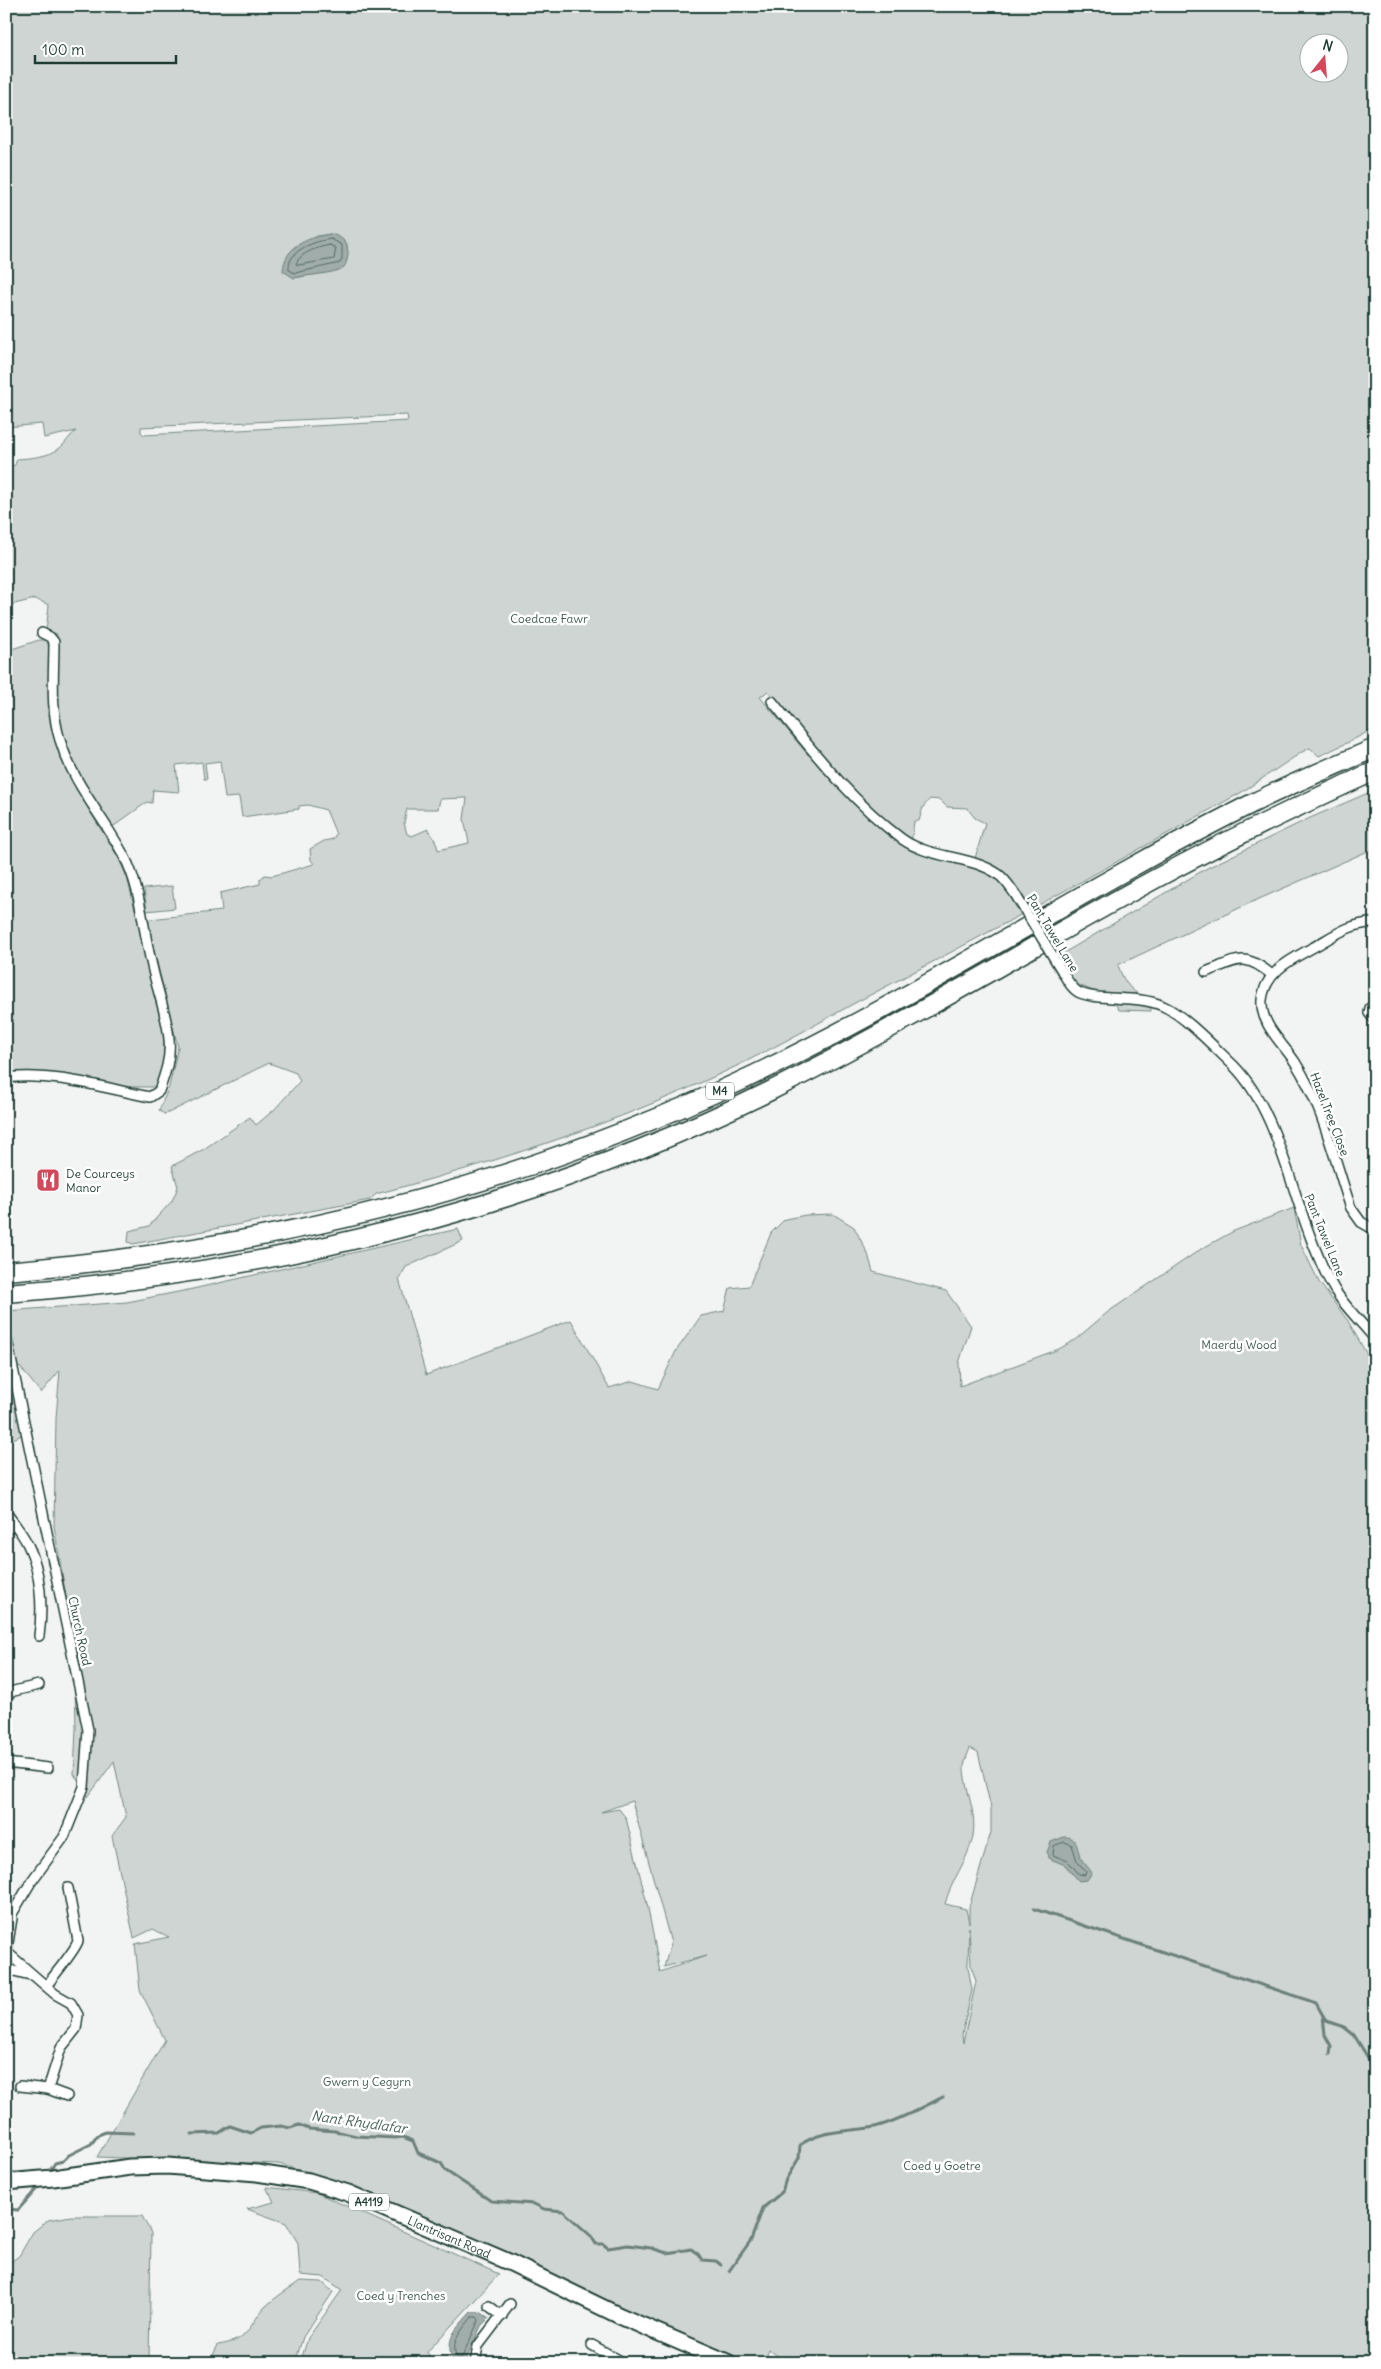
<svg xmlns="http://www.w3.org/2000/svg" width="1381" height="2369" font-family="Delius,sans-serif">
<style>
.green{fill:#ced5d3;stroke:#768984;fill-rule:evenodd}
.water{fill:#a1adaa;stroke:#6d807b}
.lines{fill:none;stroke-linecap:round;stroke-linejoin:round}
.shore{stroke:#536a63;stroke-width:1}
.stream{stroke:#6d807b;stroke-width:3}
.minor-casing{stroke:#1f3d34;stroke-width:12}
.primary-casing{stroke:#1f3d34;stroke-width:19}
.motorway-casing{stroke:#1f3d34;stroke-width:21}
.minor{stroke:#fff;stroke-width:9}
.primary{stroke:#fff;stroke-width:15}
.motorway{stroke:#fff;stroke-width:18}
.minor-bridge-casing{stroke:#1f3d34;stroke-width:12;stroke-linecap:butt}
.minor-bridge{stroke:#fff;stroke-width:9}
.labels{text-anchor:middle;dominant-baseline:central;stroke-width:5;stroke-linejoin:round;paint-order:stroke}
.shield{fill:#fff;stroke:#627771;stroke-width:1}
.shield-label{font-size:11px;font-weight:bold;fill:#1f3d34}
.park-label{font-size:12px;fill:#425b54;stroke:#fff}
.street-label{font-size:12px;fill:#1f3d34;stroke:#fff}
.poi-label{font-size:12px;fill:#1f3d34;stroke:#fff;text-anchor:start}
.water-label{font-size:14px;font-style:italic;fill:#465f57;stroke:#fff}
</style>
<rect width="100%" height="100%" fill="#f2f3f3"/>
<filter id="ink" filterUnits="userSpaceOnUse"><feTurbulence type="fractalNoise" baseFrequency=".02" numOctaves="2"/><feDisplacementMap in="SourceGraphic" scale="10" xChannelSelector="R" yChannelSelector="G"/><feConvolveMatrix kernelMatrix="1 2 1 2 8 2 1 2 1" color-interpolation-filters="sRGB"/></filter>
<g filter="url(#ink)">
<g class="green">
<path d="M6,6H1375V728L1347,743L1319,756L1310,748L1302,752L1242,792L1030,910L1025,903L1024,913C967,944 910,974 853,1004C806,1030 758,1057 709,1079C602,1128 490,1164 376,1194L370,1200L133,1244L128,1242L129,1231L149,1226L172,1201L178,1187L172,1166L204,1149L250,1117L256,1125L274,1110L300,1081L296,1073L269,1063L168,1113L164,1114L159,1110L169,1087L178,1047L147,922L150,919L222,911L220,893L260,884V879L265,875L272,876L314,864L311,860L310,849L324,841L333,839L336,834L326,810L308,805L299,806V809L242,817L239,797L225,798L220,761L205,763L207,779H204L202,762L176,765L179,792L153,790L152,803L147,802L114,826L107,823L77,774L61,727L57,706V634L46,631L49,605L35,599L6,606V468L15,465L17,459C30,458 49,457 60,448C66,443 69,436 76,431L44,438L42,424L6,427ZM1308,42H1338V72H1308ZM330,234L347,243V260L338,270L294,278V247L317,236ZM407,415L408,421L144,435L141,432V427ZM768,691L815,748L808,755L760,697ZM467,798L464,819L469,843L438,850L436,842L428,829L412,836L407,834L404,823L407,809H438L440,799ZM930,799L940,800L947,807L967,808L975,818L985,823L974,862L911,844L914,821H919L923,807Z"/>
<polygon points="39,640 48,640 51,689 50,712 57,740 76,789 118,857 127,877 163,1023 164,1054 162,1071 154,1087 120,1087 6,1078 6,651"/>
<path d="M1375,790V848L1250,903L1118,965C1124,984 1132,992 1150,1001L1151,1011L1119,1010L1113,1000L1068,980L1057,957L1207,868L1310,818Z"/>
<polygon points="172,886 175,908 147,911 144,889"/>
<path d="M1294,1208L1301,1245L1319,1282L1348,1321L1375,1369V2363H787L768,2349L767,2357L770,2363H740L721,2351L645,2320L311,2174L279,2164L97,2157L165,2040L140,1990L135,1944L169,1937L153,1929L134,1938L112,1836L126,1817L114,1761L88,1797L74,1774L76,1728L74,1644L54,1526L56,1418L60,1370L41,1393L20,1367L11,1376L24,1434L6,1442V1311L127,1302L188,1290L458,1229L463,1241L406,1267L399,1279L426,1375L571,1320L609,1388L633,1381L658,1389L676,1351L701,1316L724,1311L730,1288L749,1286L771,1233L785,1219L806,1215L833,1214L854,1227L868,1254L873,1272L946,1291L971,1326L959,1363L960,1386L1059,1349L1076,1339L1108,1312L1201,1249L1234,1231ZM970,1748L978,1752L991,1808V1832L969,1907V1923L966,1909L945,1904C951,1880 968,1861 973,1836C977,1812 966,1794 964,1770C963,1764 968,1754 970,1748ZM632,1801L671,1943L664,1967L706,1956L660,1972L648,1908L626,1818L619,1809L601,1812ZM969,1927L971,1966L976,1981L963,2043L962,2035L972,1990L968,1966Z"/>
<polygon points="266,2187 317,2193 499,2274 427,2352 434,2363 300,2363 308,2338 342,2290 323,2277 300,2275 298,2243 286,2223 247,2209 274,2202"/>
<polygon points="71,2216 142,2216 151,2233 149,2363 6,2363 6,2265 19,2256 33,2232 48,2220"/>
<path d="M300,2281L322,2282L333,2292L303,2337L295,2363H212V2357L218,2345C251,2340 247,2327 265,2307C275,2297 289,2289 300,2281Z"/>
</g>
<g class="water">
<path d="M331,234C341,237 347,240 348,252C348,256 347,263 344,267C337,274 305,275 294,278L283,271C284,246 309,237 331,234Z"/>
<path d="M1064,1837C1079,1836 1076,1850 1082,1860C1085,1864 1089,1868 1092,1873L1087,1880L1079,1881L1065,1865L1048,1858L1047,1852L1051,1842Z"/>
<path d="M471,2312H480L489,2318L481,2326L466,2360L464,2363L453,2362C444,2338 456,2329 471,2312Z"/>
</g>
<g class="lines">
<g class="shore">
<path d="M331,239L342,245V259L340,263L295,273L289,270C287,250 315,241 331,239Z"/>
<path d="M330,245L336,248L334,259L299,265L296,264C300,252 319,247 330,245Z"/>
<polygon points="1065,1842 1072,1845 1077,1861 1086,1872 1085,1875 1079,1874 1068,1861 1053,1855 1054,1846"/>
<path d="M472,2317H477L479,2320L462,2357L458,2359C448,2343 462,2330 472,2317Z"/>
</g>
<g class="stream">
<polyline points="1034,1909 1316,2003 1326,2021 1344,2027 1354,2035 1375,2069"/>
<polyline points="1323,2016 1325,2035 1331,2046 1330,2054"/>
<polyline points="192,2134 219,2133 230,2126 251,2133 261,2128 281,2126 290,2128 299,2125 309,2129 335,2131 356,2136 395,2138 403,2137 413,2141 418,2153 441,2163 446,2171 491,2201 534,2204 544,2209 563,2211 591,2236 596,2244 603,2244 608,2248 628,2245 651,2248 667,2253 691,2249 698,2254 702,2260 716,2261 721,2265"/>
<polyline points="49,2172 55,2163 63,2161 69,2155 91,2144 98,2135 106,2132 133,2133"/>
<polyline points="6,2209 18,2210 40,2185"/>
<path d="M729,2271L751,2240L763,2208L782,2192L786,2179L799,2158L800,2145C822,2129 849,2132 875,2127C896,2122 924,2107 943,2097"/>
</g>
<g class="minor-casing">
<g id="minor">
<path d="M772,701C812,750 851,801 902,839C930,859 970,855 998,874C1005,879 1010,887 1015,894"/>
<path d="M1375,923C1351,922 1332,937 1312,948C1290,960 1265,972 1262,1000C1260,1025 1283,1043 1295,1062C1323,1106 1334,1159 1351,1208L1361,1222L1375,1230"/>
<path d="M1062,971C1066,978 1070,987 1078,992C1098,1002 1137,994 1163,1006C1184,1015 1216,1049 1233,1065C1278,1110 1291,1193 1316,1251C1322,1266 1329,1282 1338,1295C1349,1311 1363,1324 1375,1339"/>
<path d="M1206,972C1238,960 1243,951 1272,975"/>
<polyline points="1375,1005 1370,1008 1369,1013 1375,1020"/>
<path d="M6,1078C54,1072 104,1088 150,1097L159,1091C165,1074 171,1058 169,1039C167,1015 157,990 152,966C143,931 141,887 124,856C103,816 73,784 60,740C50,709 54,674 54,642L50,637L42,633"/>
<polyline points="6,1335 88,1730 84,1787 64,1837 31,1882 6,1924"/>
<path d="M8,1515C15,1525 23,1534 28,1545C41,1571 43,1608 39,1636"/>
<polyline points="6,1530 15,1525"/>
<polyline points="6,1695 14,1691 39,1685"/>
<polyline points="6,1763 48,1768"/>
<polyline points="7,1949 12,1918"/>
<polyline points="9,1954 55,1994 71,2003 78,2015 76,2029 61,2048 48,2089"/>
<polyline points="6,1969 30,1975"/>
<path d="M46,1986C53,1977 76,1949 78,1941L68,1888"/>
<polyline points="20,2086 48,2089 67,2096"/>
<polyline points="489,2306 502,2316"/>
<polyline points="592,2345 624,2363"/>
<polyline points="475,2363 478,2346 510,2304"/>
</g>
</g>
<g class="primary-casing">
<g id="primary">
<path id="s1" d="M6,2182L53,2178L130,2167L167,2166L257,2173L309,2181L348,2193L511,2263L620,2316L729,2363"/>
</g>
</g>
<g class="motorway-casing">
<g id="motorway">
<path d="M6,1271C261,1250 512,1189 743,1080C918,998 1080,889 1253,803C1293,783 1334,766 1375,748"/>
<path d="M6,1293C269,1274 533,1208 770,1091C902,1026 1026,949 1155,879C1227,840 1300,805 1375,771"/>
</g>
</g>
<use href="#minor" class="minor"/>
<use href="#primary" class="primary"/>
<use href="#motorway" class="motorway"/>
<g class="minor-bridge-casing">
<polyline id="minor-bridge" points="1015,894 1062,971"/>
</g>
<use href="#minor-bridge" class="minor-bridge"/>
</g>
</g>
<defs>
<g id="restaurant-square" transform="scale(1.25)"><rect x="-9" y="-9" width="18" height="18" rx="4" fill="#d1495b" stroke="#fff"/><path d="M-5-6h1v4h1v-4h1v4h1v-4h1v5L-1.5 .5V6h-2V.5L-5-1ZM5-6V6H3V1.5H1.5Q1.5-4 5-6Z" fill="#fff"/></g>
</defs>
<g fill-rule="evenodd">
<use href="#restaurant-square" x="48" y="1180"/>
</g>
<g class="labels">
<g class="shield">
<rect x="706" y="1082.5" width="28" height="17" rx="4"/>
<rect x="349" y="2193.5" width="40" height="17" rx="4"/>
</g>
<g class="shield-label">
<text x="720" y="1091">M4</text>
<text x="369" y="2202">A4119</text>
</g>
<g class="park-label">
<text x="549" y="618">Coedcae Fawr</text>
<text x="1239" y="1344">Maerdy Wood</text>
<text x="367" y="2081">Gwern y Cegyrn</text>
<text x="942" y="2165">Coed y Goetre</text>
<text x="401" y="2295">Coed y Trenches</text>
</g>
<g class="street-label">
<text transform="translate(1053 933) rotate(59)">Pant Tawel Lane</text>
<text transform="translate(1330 1114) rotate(69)">Hazel Tree Close</text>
<text transform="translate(1325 1235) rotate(68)">Pant Tawel Lane</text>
<text transform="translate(80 1631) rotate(78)">Church Road</text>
<text stroke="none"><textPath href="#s1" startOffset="456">Llantrisant Road</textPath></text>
</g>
<g class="poi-label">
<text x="66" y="1173">De Courceys<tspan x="66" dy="14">Manor</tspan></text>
</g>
<g class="water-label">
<text transform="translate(359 2122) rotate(8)">Nant Rhydlafar</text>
</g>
</g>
<rect width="1381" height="2369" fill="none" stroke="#fff" stroke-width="25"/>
<rect x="12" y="12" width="1356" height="2344" fill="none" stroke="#1f3d34" stroke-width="2" filter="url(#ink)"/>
<g transform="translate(1324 58) rotate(17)"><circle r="24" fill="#ffffff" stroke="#a5b1ae"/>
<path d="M0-4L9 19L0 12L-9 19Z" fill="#d1495b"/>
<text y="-8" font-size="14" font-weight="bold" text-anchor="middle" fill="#1f3d34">N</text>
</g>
<path d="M35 55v8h141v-8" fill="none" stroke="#1f3d34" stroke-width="2.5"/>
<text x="42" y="55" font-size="15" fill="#1f3d34" stroke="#ffffff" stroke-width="4" paint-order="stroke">100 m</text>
</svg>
